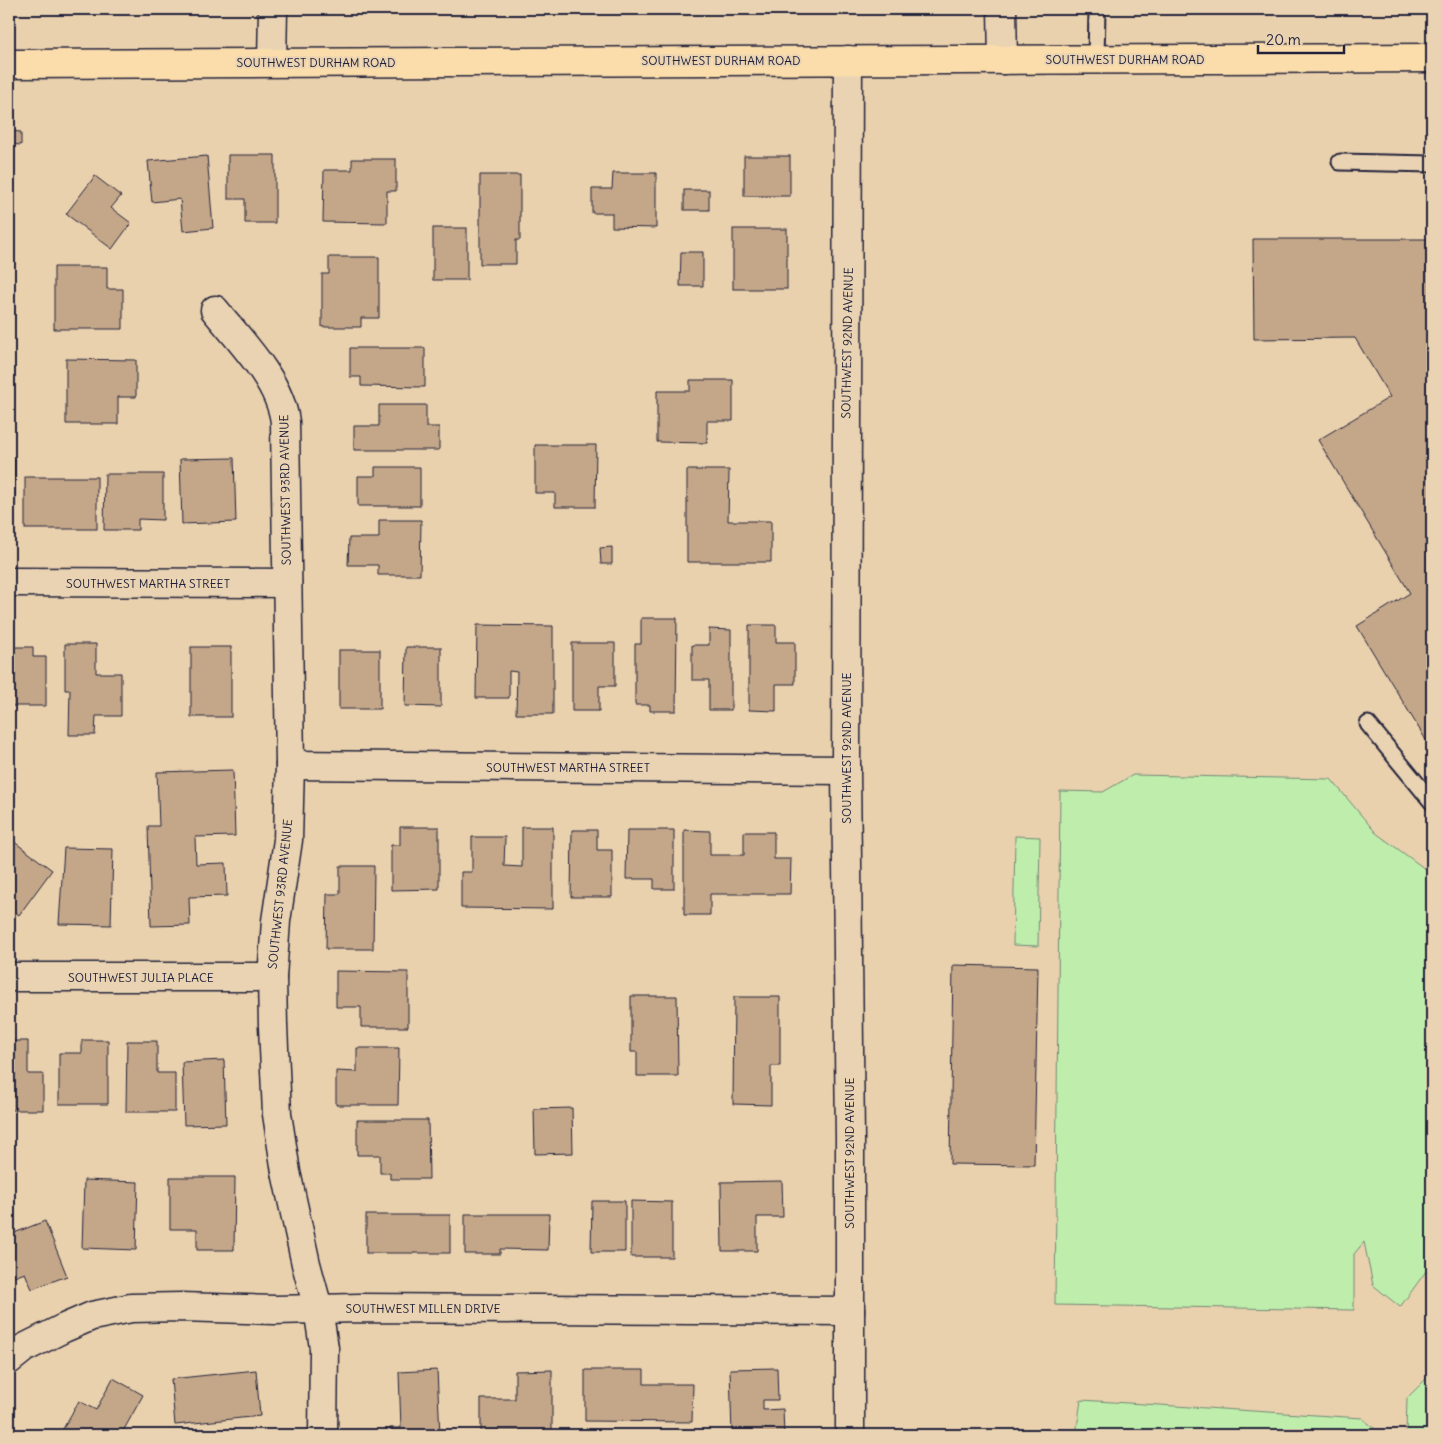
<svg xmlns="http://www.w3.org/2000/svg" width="1441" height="1444" font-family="Delius,sans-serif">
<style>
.grass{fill:#bfeeac;stroke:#708874}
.building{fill:#c4a789;stroke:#22223b}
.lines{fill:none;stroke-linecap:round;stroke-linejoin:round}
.service-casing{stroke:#22223b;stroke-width:19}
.minor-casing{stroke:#22223b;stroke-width:31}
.tertiary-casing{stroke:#22223b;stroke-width:31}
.primary-casing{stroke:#22223b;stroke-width:31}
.service{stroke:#e9d3b2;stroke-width:15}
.minor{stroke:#e9d3b2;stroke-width:28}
.tertiary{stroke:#e9d3b2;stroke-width:28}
.primary{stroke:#fbddab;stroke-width:28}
.labels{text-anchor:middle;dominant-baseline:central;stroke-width:4;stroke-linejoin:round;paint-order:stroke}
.street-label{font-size:12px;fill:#22223b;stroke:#e9d3b2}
</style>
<rect width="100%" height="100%" fill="#ead1ae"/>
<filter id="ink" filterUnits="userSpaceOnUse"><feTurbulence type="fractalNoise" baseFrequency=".02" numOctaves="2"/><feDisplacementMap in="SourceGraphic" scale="10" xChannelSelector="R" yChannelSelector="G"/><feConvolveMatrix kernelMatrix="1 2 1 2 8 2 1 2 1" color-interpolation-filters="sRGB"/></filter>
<g filter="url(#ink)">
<g class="grass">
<polygon points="1133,775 1331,779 1376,833 1432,874 1432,1263 1400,1307 1373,1285 1364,1242 1354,1254 1354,1310 1055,1305 1060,791 1103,792"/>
<polygon points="1015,836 1040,837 1038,946 1013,945"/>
<polygon points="1432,1373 1432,1435 1406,1435 1407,1398"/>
<polygon points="1081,1400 1362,1418 1375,1429 1375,1435 1076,1435"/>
</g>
<g class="building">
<polygon points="9,131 21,132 21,145 9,144"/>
<polygon points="228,155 275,155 275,223 245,223 245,199 228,199"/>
<polygon points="207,156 213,228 183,231 180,199 152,202 148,161"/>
<rect x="744" y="156" width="46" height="40"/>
<polygon points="352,159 396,159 396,191 387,191 387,223 323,222 324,170 352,170"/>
<polygon points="613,173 656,173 656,228 612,227 612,213 592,213 592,189 612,189"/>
<polygon points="480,175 520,175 520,240 516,240 516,264 480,264"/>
<polygon points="95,176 121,196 111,208 131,223 112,249 66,214"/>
<rect x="684" y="190" width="25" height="20"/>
<rect x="433" y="228" width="34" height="52"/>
<rect x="733" y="229" width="54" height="60"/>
<polygon points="1253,239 1432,239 1432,750 1357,626 1410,593 1318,440 1390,397 1355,338 1254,339"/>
<polygon points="681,252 703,252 703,286 680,286"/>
<polygon points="329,257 379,257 379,318 361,318 361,327 322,327 322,274 329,274"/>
<polygon points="54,267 107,267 107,289 123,289 123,329 54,329"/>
<polygon points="350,348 425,348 425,387 361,386 361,377 350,377"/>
<polygon points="66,359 136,360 136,397 118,397 118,424 66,424"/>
<polygon points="690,380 733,380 733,421 707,421 707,443 657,442 657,391 690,391"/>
<polygon points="379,405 426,405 426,427 439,427 439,450 354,450 354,426 379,426"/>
<polygon points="535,445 596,445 595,507 555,507 555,493 535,493"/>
<polygon points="234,458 236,522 182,524 180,459"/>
<rect x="9" y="459" width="6" height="63"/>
<polygon points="375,467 420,467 420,506 358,506 358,476 375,476"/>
<polygon points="687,470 729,470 728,521 771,521 771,562 687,562"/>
<polygon points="105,474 163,474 163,520 138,519 138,530 104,530"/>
<rect x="25" y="477" width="72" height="52"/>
<polygon points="379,520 421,520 420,575 378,575 378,565 348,565 349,538 379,538"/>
<polygon points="612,547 612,564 601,564 600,548"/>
<polygon points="641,618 677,618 676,711 650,711 650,705 635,705 635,644 641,644"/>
<polygon points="477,625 553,626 553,714 516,714 517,672 509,671 509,698 476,698"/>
<polygon points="749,625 776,625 776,642 795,642 795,684 776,684 776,711 749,710"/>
<polygon points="709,629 731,630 731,710 709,710 709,680 692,680 692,645 709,645"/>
<polygon points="572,643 615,643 615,686 599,686 599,711 572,711"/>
<polygon points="65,644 96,644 96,673 121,673 121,716 96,716 95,735 69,735 70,690 65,690"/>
<polygon points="9,647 33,647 33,657 46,657 46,706 9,706"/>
<rect x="191" y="647" width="40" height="70"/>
<polygon points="406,647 441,647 441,707 405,706"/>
<rect x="339" y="650" width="41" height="59"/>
<polygon points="233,770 235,836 195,837 196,864 226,863 227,896 189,897 190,925 151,926 148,826 159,826 157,772"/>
<polygon points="400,827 439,827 439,889 391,890 391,845 400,845"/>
<polygon points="522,827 553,827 553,909 461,908 461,872 472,872 472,837 505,837 504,866 522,867"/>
<polygon points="572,830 597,830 597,850 612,850 612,897 571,897"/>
<polygon points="627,830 674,830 674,889 654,889 654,879 626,879"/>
<polygon points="684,830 710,831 710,855 744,855 744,832 774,832 774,859 791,859 790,894 710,894 710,915 684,915"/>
<polygon points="9,838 52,870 19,915 9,908"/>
<polygon points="64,848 113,849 111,925 59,924"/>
<polygon points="340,866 374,866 373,949 326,949 327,894 340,894"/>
<polygon points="953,965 1038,967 1034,1165 950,1164"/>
<polygon points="336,971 408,972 408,1027 361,1027 361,1007 336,1007"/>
<polygon points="631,996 677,996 678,1076 637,1076 637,1052 631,1052"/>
<polygon points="734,997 780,997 780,1066 771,1066 771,1105 733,1104"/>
<polygon points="82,1040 108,1040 108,1104 59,1104 59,1053 82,1053"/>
<polygon points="9,1041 28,1041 28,1074 43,1074 43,1110 9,1110"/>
<polygon points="127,1041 157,1041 157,1073 175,1073 175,1112 126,1112"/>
<polygon points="357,1048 399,1048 398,1105 336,1105 336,1071 357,1072"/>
<polygon points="224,1060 226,1124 184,1125 182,1062"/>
<polygon points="572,1108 573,1153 535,1154 534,1109"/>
<polygon points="357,1120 428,1120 429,1179 390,1179 390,1173 380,1173 380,1155 357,1155"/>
<polygon points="170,1177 235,1177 234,1250 197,1250 197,1229 170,1229"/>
<polygon points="84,1180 138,1182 136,1250 82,1248"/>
<polygon points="782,1181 783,1217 757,1217 757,1251 722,1251 721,1182"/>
<polygon points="592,1201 625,1201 625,1252 591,1252"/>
<polygon points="631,1201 672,1202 672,1257 631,1257"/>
<polygon points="465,1214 549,1214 548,1250 500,1249 500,1254 465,1254"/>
<rect x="366" y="1215" width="84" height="38"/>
<polygon points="45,1221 67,1276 32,1289 25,1273 14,1277 9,1263 9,1235"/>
<polygon points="777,1368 778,1400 763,1400 763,1410 783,1409 784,1435 732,1435 730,1369"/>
<polygon points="256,1370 260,1416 175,1425 171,1379"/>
<polygon points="437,1370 440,1435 390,1435 390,1428 401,1428 399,1372"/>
<polygon points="552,1370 552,1431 481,1432 481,1399 515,1399 515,1371"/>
<polygon points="585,1370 644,1370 644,1384 693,1384 692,1422 585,1421"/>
<polygon points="113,1378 143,1395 121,1435 60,1434 79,1401 96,1410"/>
</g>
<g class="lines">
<g class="service-casing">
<g id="service">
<polyline points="1096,60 1097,9"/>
<polyline points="1340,162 1432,164"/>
<polyline points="1368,724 1432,802"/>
</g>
</g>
<g class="minor-casing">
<g id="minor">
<polyline points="1002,9 1003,60"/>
<polyline points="272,62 273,9"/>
<path d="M215,310C241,342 280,381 285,422L290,765L288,840L276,921L272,977L273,1026L277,1114L286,1172L306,1264L318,1308L324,1348L323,1435"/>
<polyline points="9,582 287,583"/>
<polyline points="290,765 846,770"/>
<polyline points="9,977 272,977"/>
<polyline points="9,1360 24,1348 64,1328 92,1316 131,1308 181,1307 275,1310 359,1308 850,1311"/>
</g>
</g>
<g class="tertiary-casing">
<polyline id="tertiary" points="848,60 846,770 850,1140 850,1435"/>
</g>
<g class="primary-casing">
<polyline id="primary" points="9,64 1432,58"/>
</g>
<use href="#service" class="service"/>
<use href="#minor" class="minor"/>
<use href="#tertiary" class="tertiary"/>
<use href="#primary" class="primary"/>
</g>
</g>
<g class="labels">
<g class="street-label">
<text x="1125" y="59">SOUTHWEST DURHAM ROAD</text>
<text x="721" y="60">SOUTHWEST DURHAM ROAD</text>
<text x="316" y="62">SOUTHWEST DURHAM ROAD</text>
<text transform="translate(847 343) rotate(-89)">SOUTHWEST 92ND AVENUE</text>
<text transform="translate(285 490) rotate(-91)">SOUTHWEST 93RD AVENUE</text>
<text x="148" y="583">SOUTHWEST MARTHA STREET</text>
<text transform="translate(846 748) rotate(-90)">SOUTHWEST 92ND AVENUE</text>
<text x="568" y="767">SOUTHWEST MARTHA STREET</text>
<text transform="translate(280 894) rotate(-84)">SOUTHWEST 93RD AVENUE</text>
<text x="141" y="977">SOUTHWEST JULIA PLACE</text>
<text transform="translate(849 1153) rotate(-90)">SOUTHWEST 92ND AVENUE</text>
<text x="423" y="1308">SOUTHWEST MILLEN DRIVE</text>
</g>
</g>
<rect width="1441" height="1444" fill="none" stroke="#e9d3b2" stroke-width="30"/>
<rect x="15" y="15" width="1411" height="1414" fill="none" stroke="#22223b" stroke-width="2" filter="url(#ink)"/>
<path d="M1258 45v8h86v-8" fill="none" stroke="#22223b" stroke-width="2.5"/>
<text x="1266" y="45" font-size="15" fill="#22223b" stroke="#e9d3b2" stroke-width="4" paint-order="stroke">20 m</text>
</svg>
